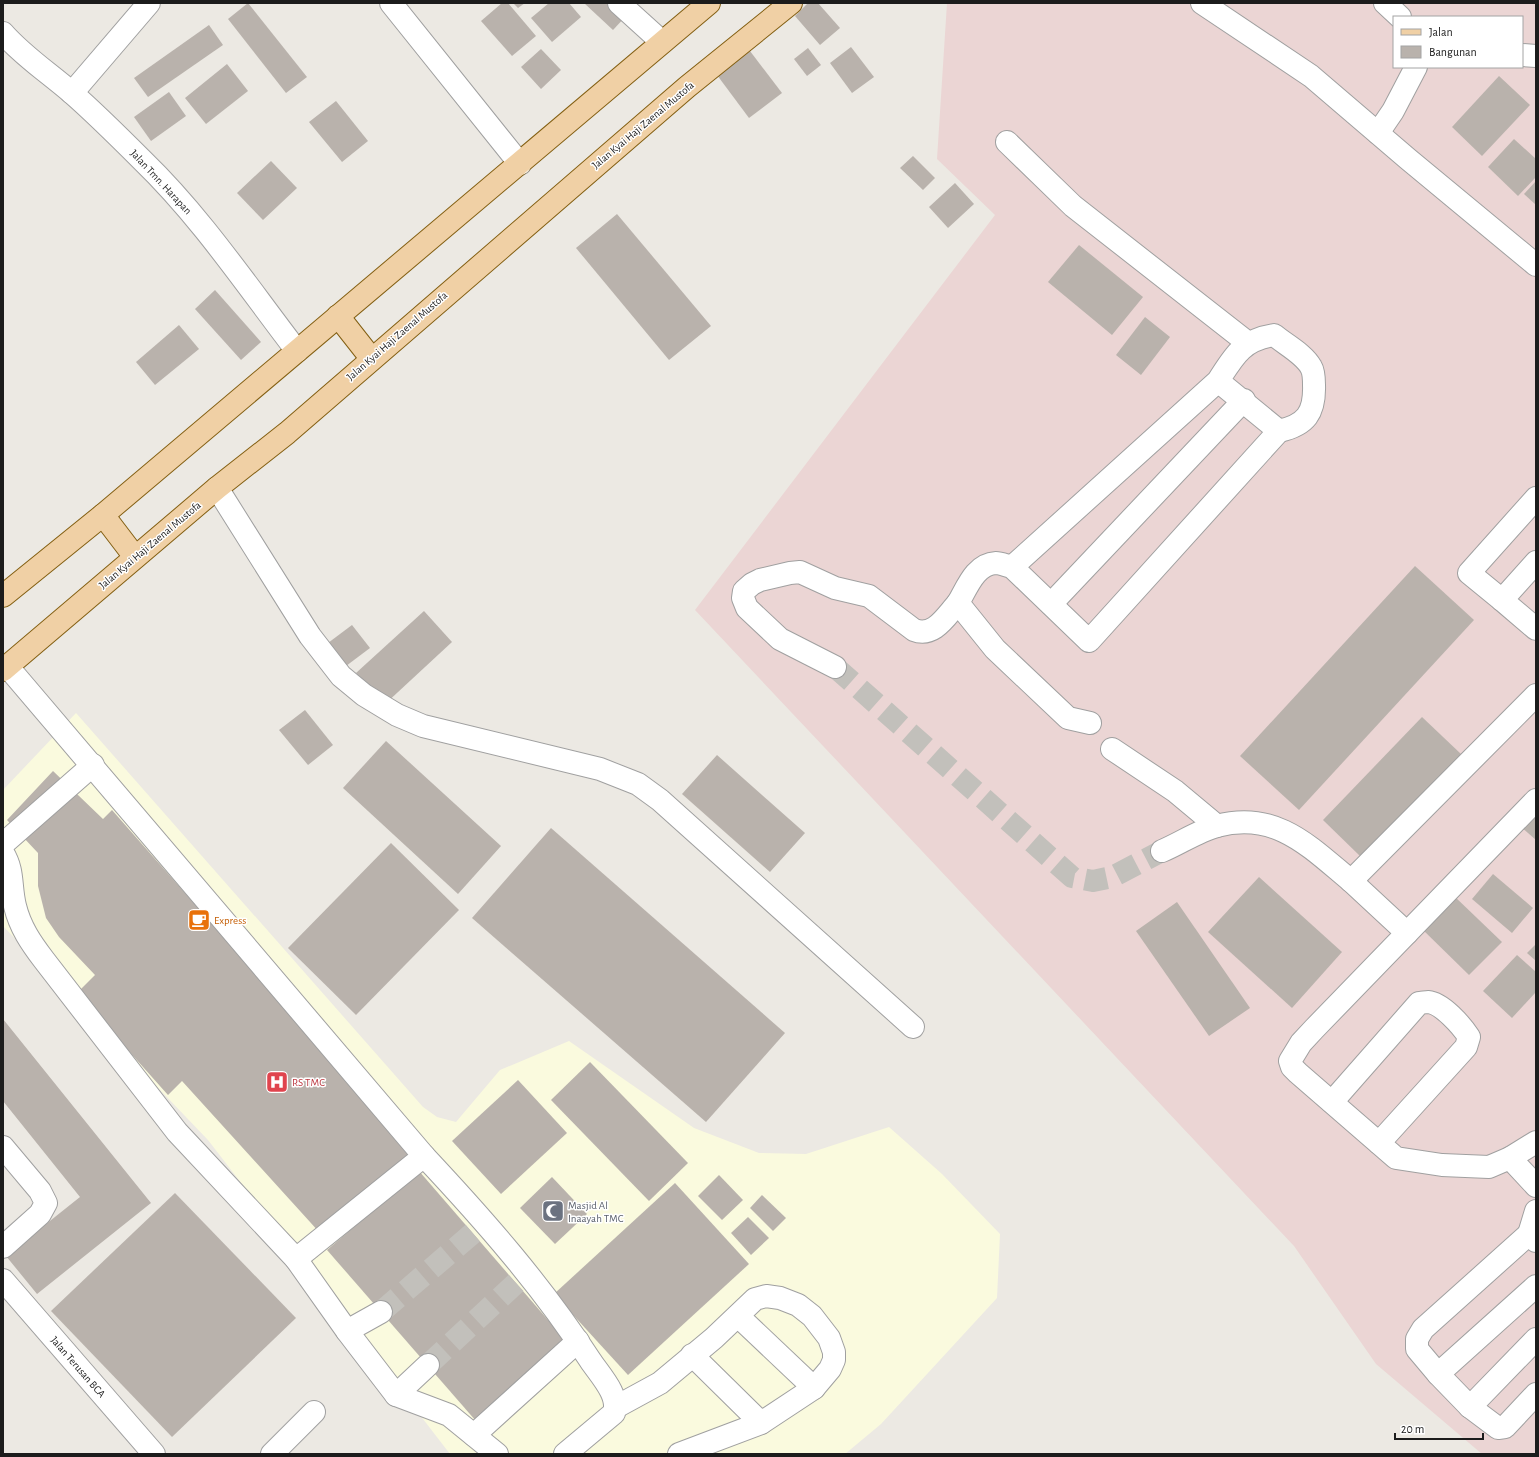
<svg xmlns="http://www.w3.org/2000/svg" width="1539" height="1457" font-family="'Alegreya Sans',sans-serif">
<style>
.commercial{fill:#ebd5d4;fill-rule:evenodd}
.education{fill:#fafade}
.building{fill:#b9b2ac}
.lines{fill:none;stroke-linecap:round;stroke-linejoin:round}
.minor-tunnel{stroke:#c2c0bb;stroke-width:22;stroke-dasharray:22 11;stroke-linecap:butt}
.minor-casing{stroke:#a0a0a0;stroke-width:24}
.major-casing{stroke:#835f12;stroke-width:24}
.minor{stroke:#fff;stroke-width:22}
.major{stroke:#f0d0a5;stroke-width:22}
.labels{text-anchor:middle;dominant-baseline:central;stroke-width:3;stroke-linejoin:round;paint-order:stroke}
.street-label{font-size:11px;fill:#1c1c1c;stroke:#fff}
.food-label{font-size:11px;fill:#c56008;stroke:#fff;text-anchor:start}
.health-label{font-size:11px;fill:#be3a42;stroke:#fff;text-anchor:start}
.worship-label{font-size:11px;fill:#5b616d;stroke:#fff;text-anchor:start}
</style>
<rect width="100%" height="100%" fill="#ece9e3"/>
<path class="commercial" d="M947,3H1536V1454H1482L1376,1364L1294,1246L695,610L995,215L937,159ZM1394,17H1522V67H1394Z"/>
<polygon class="education" points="76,713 423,1107 437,1117 456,1122 500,1070 569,1041 694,1128 759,1153 806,1154 889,1127 942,1174 1000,1234 997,1298 881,1424 845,1454 450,1454 208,1140 3,926 3,790"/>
<g class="building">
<polygon points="248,3 307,77 286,93 228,19"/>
<polygon points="502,3 508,3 536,36 512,56 481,21"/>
<polygon points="513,3 525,3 518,8"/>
<polygon points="549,3 569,3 581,17 552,42 531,18"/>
<polygon points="584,3 612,3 626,16 613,30"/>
<polygon points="808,3 818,3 840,28 820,45 795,16"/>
<polygon points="209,25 223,45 148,97 134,78"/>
<polygon points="851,47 874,77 852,93 830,63"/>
<polygon points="808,48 821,65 807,76 794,59"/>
<polygon points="541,49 561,70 541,89 521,67"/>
<polygon points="750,51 782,93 749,118 717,75"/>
<polygon points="227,64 248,91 206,124 185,98"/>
<polygon points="1499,76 1530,105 1482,156 1452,127"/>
<polygon points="169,92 186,116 151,141 134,117"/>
<polygon points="336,101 368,141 342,162 309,122"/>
<polygon points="1514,139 1536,159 1536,177 1518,196 1488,167"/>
<polygon points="913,156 935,178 923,190 900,168"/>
<polygon points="271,161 297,188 263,220 237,193"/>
<polygon points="1536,181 1536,205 1524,194"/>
<polygon points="955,183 974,204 948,228 929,207"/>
<polygon points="617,214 711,326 669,360 576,248"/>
<polygon points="1079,245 1143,297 1112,335 1048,282"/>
<polygon points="215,290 261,342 241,360 195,309"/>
<polygon points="1145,317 1170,337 1141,375 1116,355"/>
<polygon points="179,325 199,349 155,385 136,362"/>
<polygon points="1415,566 1474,620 1299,810 1240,756"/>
<polygon points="424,611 452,642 384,705 356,673"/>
<polygon points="352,625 370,648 342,669 324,646"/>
<polygon points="305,710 333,745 308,765 279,730"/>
<polygon points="1422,717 1461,754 1361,857 1323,820"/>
<polygon points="386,741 501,846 458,894 343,788"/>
<polygon points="717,755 805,833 770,872 682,794"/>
<polygon points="53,771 103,819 112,810 417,1157 320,1233 182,1081 168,1095 77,993 95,975 59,937 46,918 38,886 38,853 7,820"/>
<polygon points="1536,809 1536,840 1521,827"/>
<polygon points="551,828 785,1033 706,1122 472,918"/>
<polygon points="391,843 459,910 356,1015 288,948"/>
<polygon points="1493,874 1533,908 1512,933 1472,899"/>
<polygon points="1259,877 1342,952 1292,1008 1208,932"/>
<polygon points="1453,895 1502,942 1469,975 1421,928"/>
<polygon points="1177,902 1250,1008 1209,1036 1136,931"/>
<polygon points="1536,944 1536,961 1527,953"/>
<polygon points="1517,955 1536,972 1536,992 1512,1018 1483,991"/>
<polygon points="3,1019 151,1203 37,1294 6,1256 80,1197 3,1101"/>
<polygon points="590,1062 688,1163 649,1201 551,1100"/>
<polygon points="518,1080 567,1133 501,1194 452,1141"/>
<polygon points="419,1171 567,1342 476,1421 327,1250"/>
<polygon points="719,1175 743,1200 722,1220 698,1196"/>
<polygon points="552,1177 587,1214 555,1244 520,1208"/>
<polygon points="675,1183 749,1264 628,1375 554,1294"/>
<polygon points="175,1193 296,1318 172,1437 51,1311"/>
<polygon points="762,1195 786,1218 773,1231 750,1208"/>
<polygon points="748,1217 769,1238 751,1255 731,1233"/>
</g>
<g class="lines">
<g class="minor-tunnel">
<polyline points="835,667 1072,877 1093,881 1112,877 1162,851"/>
<polyline points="381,1312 473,1233"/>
<polyline points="428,1365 516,1283"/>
</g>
<g class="minor-casing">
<g id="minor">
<polyline points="391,3 520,164"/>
<polyline points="619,3 662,42"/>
<polyline points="1202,3 1311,76 1408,159 1536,265"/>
<polyline points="1385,3 1400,17"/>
<path d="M3,33C23,56 49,73 72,93C96,114 119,137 142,160C201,217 247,286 297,351"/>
<polyline points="1522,55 1536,56"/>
<polyline points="72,93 149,3"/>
<polyline points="1378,133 1393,111 1416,67"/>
<polyline points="1007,142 1073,206 1248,343"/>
<polyline points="217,488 310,636 341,676 364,695 397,715 423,726 600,769 638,784 660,800 913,1027"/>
<polyline points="1536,562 1502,600 1536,629"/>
<path d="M1012,567L1218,381L1279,431C1306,425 1315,413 1314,385C1314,380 1314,372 1311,367C1304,354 1286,345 1274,335C1242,340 1234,356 1218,381"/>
<polyline points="1502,600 1469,573 1536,498"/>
<polyline points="1051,604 1244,400"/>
<path d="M7,666L424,1156C484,1220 542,1286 590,1360C599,1374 620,1395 614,1413L565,1454"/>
<path d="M835,667L780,639L747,608L743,598L744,591L752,584L760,580L790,573L800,572L835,588L869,596L914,630C934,638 946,616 958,603"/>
<path d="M1090,723L1068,718L995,649L958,603C967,588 975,564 996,563C1001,563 1007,566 1012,567L1089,641L1279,431"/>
<polyline points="1112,749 1175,791 1217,826"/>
<polyline points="1536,800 1314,1029 1301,1043 1290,1061 1292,1067 1298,1073 1396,1158 1442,1165 1489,1167 1510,1158 1536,1142"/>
<polyline points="3,844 93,765"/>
<path d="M1162,851C1179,844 1200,830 1217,826C1276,810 1310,847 1351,881"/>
<path d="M3,853C14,871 10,886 15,906C20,927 31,943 44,960L177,1132L296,1259L347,1331L396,1395L449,1415L497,1454"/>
<polyline points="1407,933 1351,881 1536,695"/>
<path d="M1332,1102L1419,1003C1422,1003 1426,1002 1428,1002C1442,1003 1462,1026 1469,1037L1466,1047L1379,1143"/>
<polyline points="3,1147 40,1191 46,1203 40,1214 3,1247"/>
<polyline points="1510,1158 1536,1186"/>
<polyline points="1536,1211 1529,1234 1536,1241"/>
<polyline points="1529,1234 1423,1329 1417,1339 1417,1349 1438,1374 1470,1407 1498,1428 1505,1427 1536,1394"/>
<polyline points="296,1259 424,1156"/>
<polyline points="3,1280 154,1454"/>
<polyline points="738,1316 814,1388"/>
<polyline points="347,1331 381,1312"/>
<polyline points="692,1355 761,1423"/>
<polyline points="1438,1374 1536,1286"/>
<polyline points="396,1395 428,1365"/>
<polyline points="616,1407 660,1383 714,1338 755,1299 766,1296 780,1298 798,1305 812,1316 829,1338 834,1352 834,1360 830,1369 814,1388 761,1423 679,1454"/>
<polyline points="1470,1407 1536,1339"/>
<polyline points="474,1435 578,1341"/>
<polyline points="272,1454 314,1412"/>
</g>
</g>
<g class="major-casing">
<g id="major">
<polyline points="338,316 371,358"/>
<polyline points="103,515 135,557"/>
<polyline points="3,596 103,515 709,3"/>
<polyline points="3,670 217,488 287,433 687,87 791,3"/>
</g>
</g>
<use href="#minor" class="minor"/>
<use href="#major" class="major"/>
</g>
<defs>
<g id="cafe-square" transform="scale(1.15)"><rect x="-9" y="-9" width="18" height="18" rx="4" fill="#e8710a" stroke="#fff"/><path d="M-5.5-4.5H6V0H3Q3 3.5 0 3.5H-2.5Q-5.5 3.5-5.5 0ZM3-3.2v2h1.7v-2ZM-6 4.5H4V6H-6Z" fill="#fff"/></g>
<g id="hospital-square" transform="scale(1.15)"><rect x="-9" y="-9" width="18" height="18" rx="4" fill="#e0444e" stroke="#fff"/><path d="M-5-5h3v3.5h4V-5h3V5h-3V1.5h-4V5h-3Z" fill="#fff"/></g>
<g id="mosque-square" transform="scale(1.15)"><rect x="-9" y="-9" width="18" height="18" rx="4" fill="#6b7280" stroke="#fff"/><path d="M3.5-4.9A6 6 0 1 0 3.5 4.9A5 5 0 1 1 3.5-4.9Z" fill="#fff"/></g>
</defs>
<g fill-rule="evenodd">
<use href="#cafe-square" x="199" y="920"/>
<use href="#hospital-square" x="277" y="1082"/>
<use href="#mosque-square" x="553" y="1211"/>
</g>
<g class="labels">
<g class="street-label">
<text transform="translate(643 125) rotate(-40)">Jalan Kyai Haji Zaenal Mustofa</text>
<text transform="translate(161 182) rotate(47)">Jalan Tmn. Harapan</text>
<text transform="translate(397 336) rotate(-41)">Jalan Kyai Haji Zaenal Mustofa</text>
<text transform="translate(150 545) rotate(-40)">Jalan Kyai Haji Zaenal Mustofa</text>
<text transform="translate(78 1367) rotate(49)">Jalan Terusan BCA</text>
</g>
<g class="food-label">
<text x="214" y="920">Express</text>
</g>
<g class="health-label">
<text x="292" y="1082">RS TMC</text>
</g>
<g class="worship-label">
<text x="568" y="1205">Masjid Al<tspan x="568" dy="13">Inaayah TMC</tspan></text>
</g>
</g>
<rect width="1539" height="1457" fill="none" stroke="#1c1c1c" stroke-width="8"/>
<rect x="1393" y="16" width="130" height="52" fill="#ffffff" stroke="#a4a4a4"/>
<rect x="1401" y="29" width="20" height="6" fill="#f0d0a5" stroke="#a4a4a4"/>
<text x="1429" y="36" font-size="12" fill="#1c1c1c">Jalan</text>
<rect x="1401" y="46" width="20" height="12" fill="#b9b2ac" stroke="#a4a4a4"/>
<text x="1429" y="56" font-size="12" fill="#1c1c1c">Bangunan</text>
<path d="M1395 1433v6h88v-6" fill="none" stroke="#1c1c1c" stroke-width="2"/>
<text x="1401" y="1433" font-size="12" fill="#1c1c1c" stroke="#ffffff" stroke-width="3" paint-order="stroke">20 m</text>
</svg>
